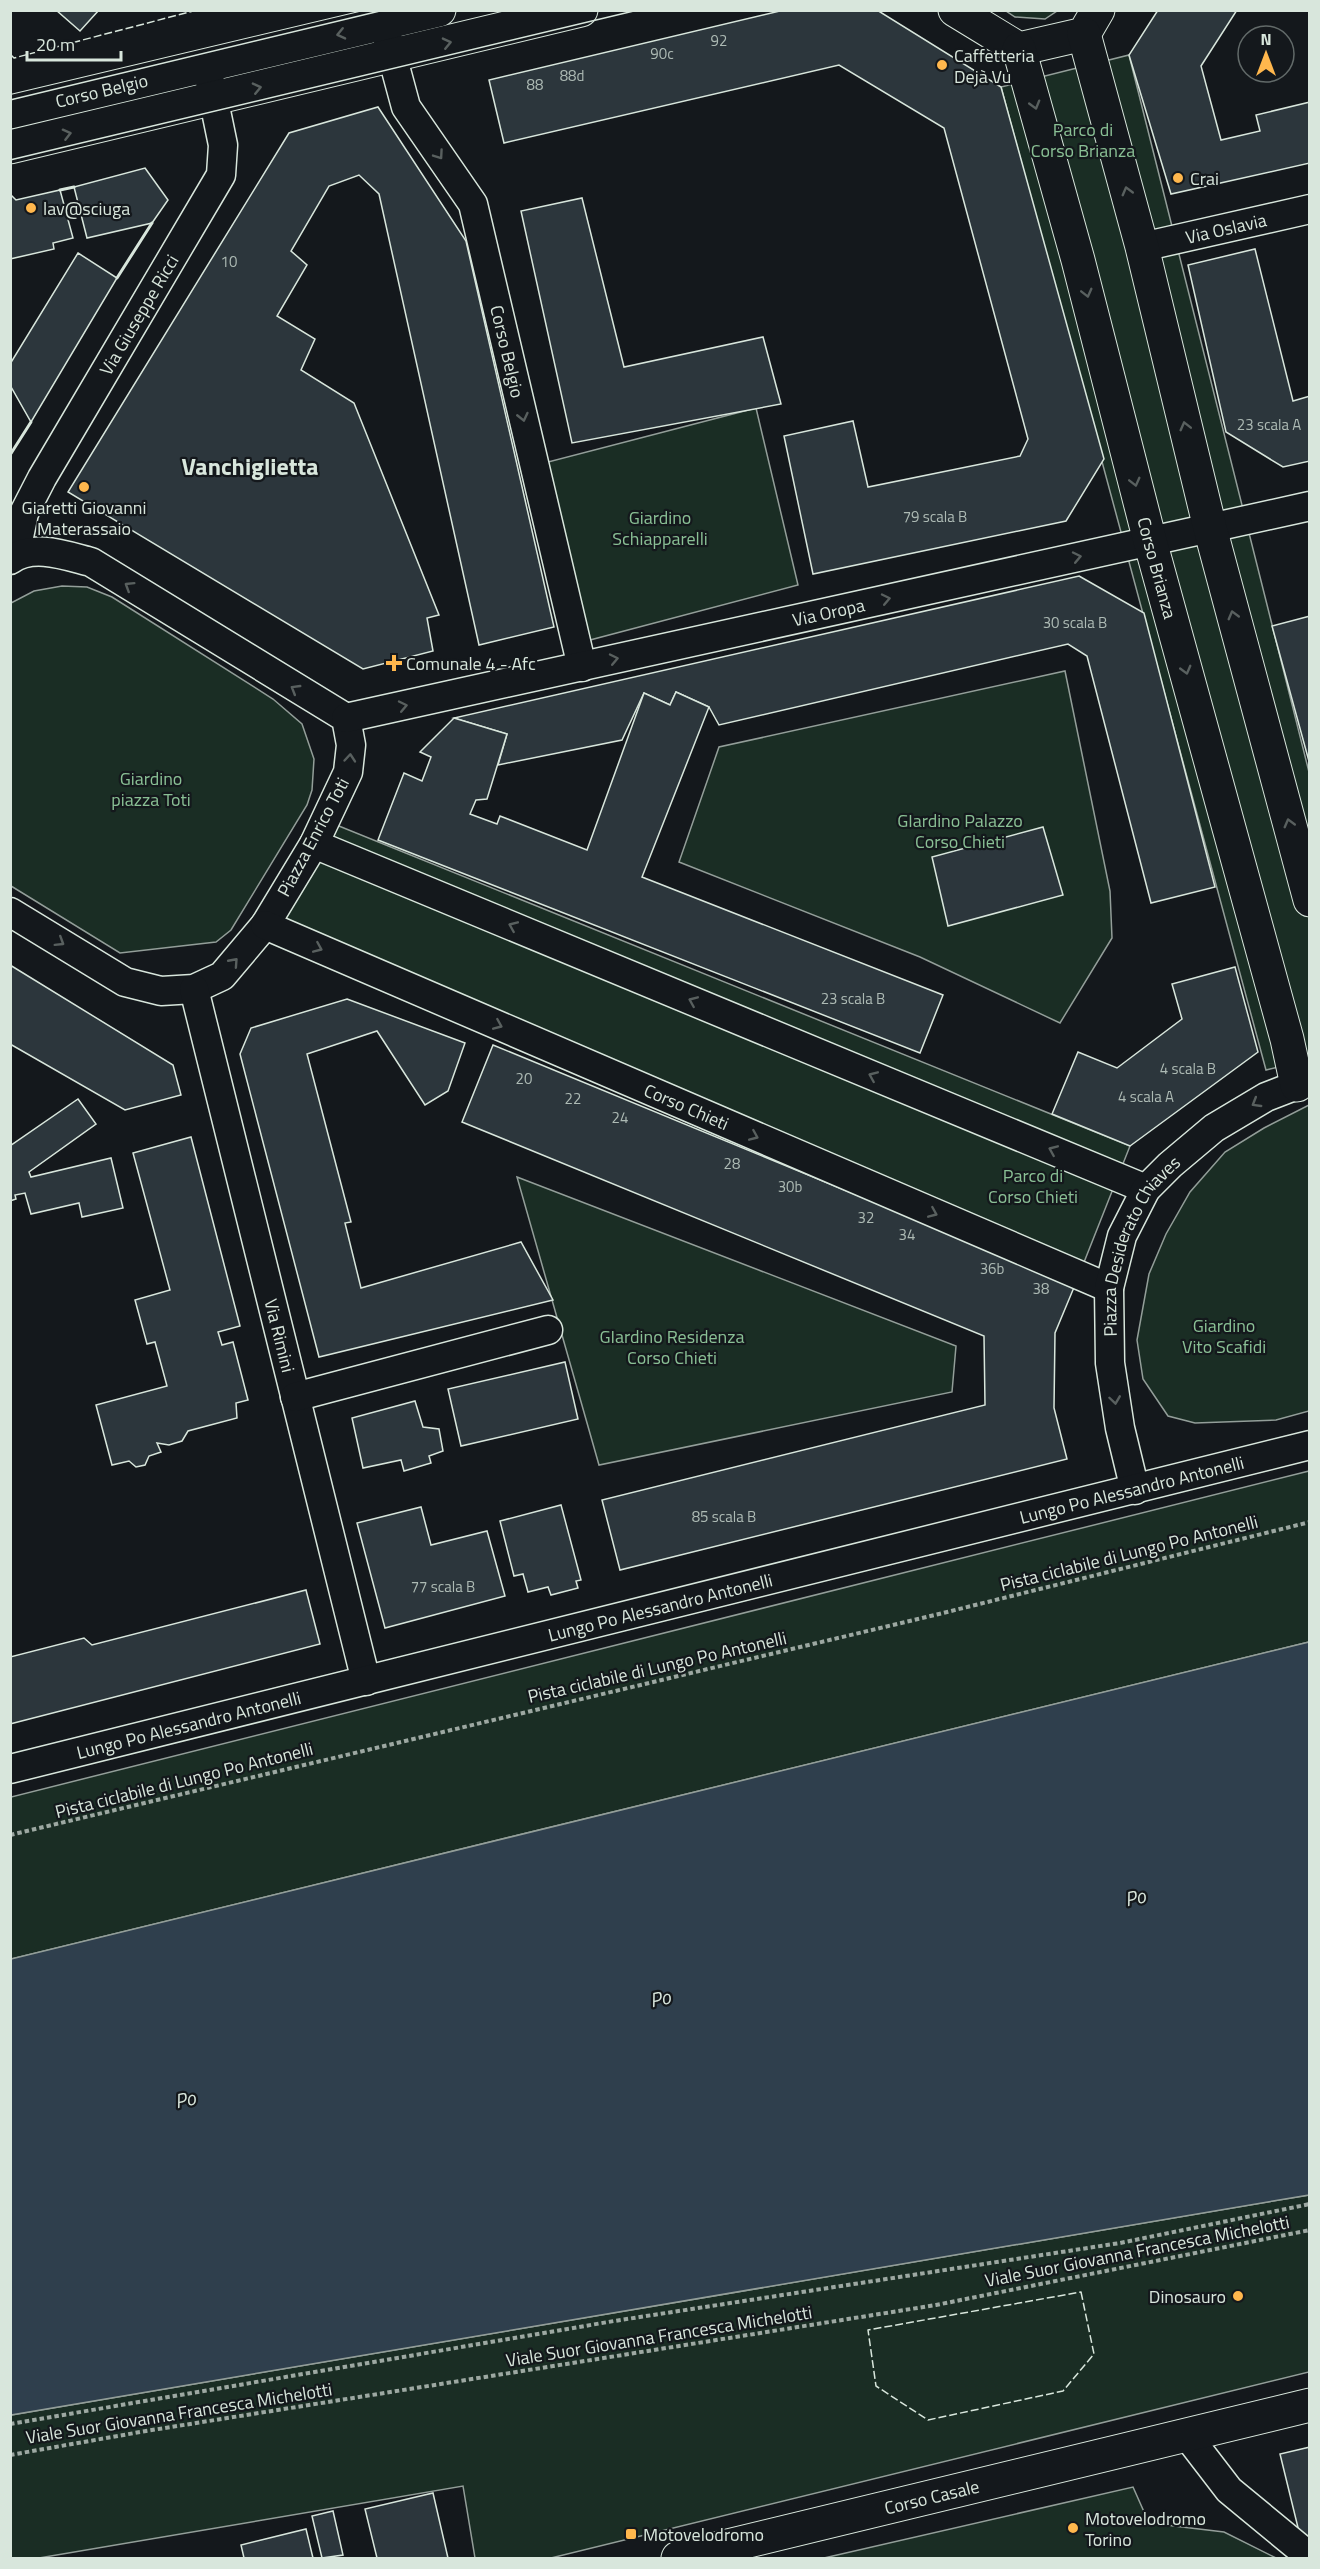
<svg xmlns="http://www.w3.org/2000/svg" width="1320" height="2569" font-family="'Titillium Web',sans-serif">
<style>
.green{fill:#1a2d24;stroke:#939e99;stroke-width:1.5}
.water{fill:#2f3f4d;stroke:#939e99;stroke-width:1.5}
.building{fill:#2c363c;stroke:#d8e6dc;stroke-width:1.5}
.lines{fill:none;stroke-linecap:round;stroke-linejoin:round}
.street-casing{stroke:#d8e6dc;stroke-width:31}
.secondary-casing{stroke:#d8e6dc;stroke-width:35}
.primary-casing{stroke:#d8e6dc;stroke-width:35}
.path{stroke:#9da8a2;stroke-width:4;stroke-dasharray:4.5 3;stroke-linecap:butt}
.street{stroke:#14181c;stroke-width:28}
.secondary{stroke:#14181c;stroke-width:33}
.primary{stroke:#14181c;stroke-width:33}
.tram{stroke:#d8e6dc;stroke-width:1.5}
.fence{stroke:#d8e6dc;stroke-width:1.5;stroke-dasharray:8 3;stroke-linecap:butt}
.wall{stroke:#d8e6dc;stroke-width:3}
.oneway{stroke:#59605f}
.poi-dot{fill:#ffb74d;stroke:#14181c;stroke-width:2}
.labels{text-anchor:middle;dominant-baseline:central;stroke-width:4.5;stroke-linejoin:round;paint-order:stroke}
.number-label{font-size:15px;fill:#adbab4}
.poi-label{font-size:18px;fill:#d8e6dc;stroke:#14181c;text-anchor:start}
.street-label{font-size:18px;fill:#d8e6dc;stroke:#14181c}
.park-label{font-size:18px;fill:#8ac095;stroke:#14181c}
.water-label{font-size:20px;font-style:italic;fill:#d8e6dc;stroke:#14181c}
.district-label{font-size:24px;font-weight:bold;fill:#d8e6dc;stroke:#14181c}
</style>
<rect width="100%" height="100%" fill="#14181c"/>
<g class="green">
<polygon points="1006,11 1057,11 1045,19 1015,17"/>
<polygon points="1129,55 1309,772 1309,1060 1266,1070 1001,87"/>
<polygon points="756,408 798,585 590,640 548,462"/>
<polygon points="62,586 87,587 112,597 273,699 302,724 314,759 312,790 307,805 231,930 216,942 120,953 11,886 11,603 34,591"/>
<polygon points="1065,671 1110,891 1112,938 1060,1023 920,957 679,862 719,747"/>
<polygon points="329,822 1130,1146 1075,1285 265,925"/>
<polygon points="1309,1105 1309,1411 1276,1420 1195,1423 1168,1416 1143,1379 1137,1340 1149,1274 1166,1234 1190,1192 1225,1152 1264,1128"/>
<polygon points="517,1177 956,1346 952,1392 599,1465"/>
<polygon points="1309,1471 1309,1642 11,1959 11,1797"/>
<polygon points="1309,2195 1309,2372 551,2558 475,2558 463,2486 39,2558 11,2558 11,2415"/>
<polygon points="1133,2487 1149,2523 1224,2532 1276,2558 824,2558"/>
</g>
<polygon class="water" points="1309,1642 1309,2195 11,2415 11,1959"/>
<g class="building">
<polygon points="56,10 99,10 80,31"/>
<polygon points="784,10 877,10 1001,87 1104,459 1066,521 813,574 784,436 853,421 868,487 1020,456 1028,439 944,128 839,65 504,143 489,80"/>
<polygon points="1158,10 1237,10 1201,66 1221,140 1260,131 1256,115 1310,102 1310,163 1171,194 1129,55"/>
<polygon points="378,107 466,241 554,627 479,645 379,194 359,175 329,186 291,251 307,265 277,316 315,339 301,370 354,403 439,615 427,618 433,651 363,669 68,492 289,133"/>
<polygon points="145,168 168,200 152,223 87,238 74,187"/>
<polygon points="60,190 73,238 53,243 54,249 10,259 10,194 16,200"/>
<polygon points="582,198 624,367 763,337 781,404 572,443 521,211"/>
<polygon points="1255,249 1293,401 1310,396 1310,461 1283,467 1226,432 1188,265"/>
<polygon points="78,253 117,278 31,422 10,385 10,364"/>
<polygon points="1079,576 1144,613 1215,887 1151,903 1087,656 1068,644 719,725 709,707 676,692 670,705 644,693 622,740 498,765 507,734 454,718"/>
<polygon points="1310,616 1310,765 1272,626"/>
<polygon points="676,692 709,707 642,877 943,995 920,1053 378,840 404,773 422,781 431,757 420,752 454,718 507,734 487,799 476,800 470,814 497,824 500,816 587,850 644,693 670,705"/>
<polygon points="1043,827 1063,895 948,926 932,857"/>
<polygon points="10,965 173,1065 181,1095 125,1110 10,1044"/>
<polygon points="1235,967 1258,1052 1130,1146 1052,1114 1078,1052 1117,1068 1182,1019 1172,984"/>
<polygon points="347,999 465,1043 448,1091 425,1105 377,1031 307,1054 351,1222 345,1223 361,1288 521,1242 553,1300 319,1357 240,1054 251,1028"/>
<polygon points="493,1045 1075,1285 1055,1333 1054,1408 1067,1459 620,1570 602,1500 985,1405 984,1336 462,1122"/>
<polygon points="78,1099 96,1124 29,1172 31,1177 111,1158 123,1208 82,1217 79,1203 31,1214 25,1193 15,1195 16,1199 10,1201 10,1146"/>
<polygon points="191,1137 240,1326 218,1332 222,1345 233,1342 248,1400 236,1403 237,1418 188,1431 182,1441 169,1445 157,1443 161,1452 149,1456 145,1465 136,1467 129,1461 112,1465 96,1405 167,1386 155,1342 147,1344 135,1300 170,1290 133,1153"/>
<polygon points="565,1362 578,1419 461,1446 448,1389"/>
<polygon points="415,1401 423,1427 439,1429 443,1451 429,1456 431,1463 404,1471 401,1460 363,1468 352,1418"/>
<polygon points="561,1505 581,1580 576,1581 578,1588 551,1595 548,1587 528,1592 523,1574 514,1576 500,1521"/>
<polygon points="421,1507 431,1545 487,1531 505,1596 385,1628 357,1523"/>
<polygon points="306,1590 320,1644 10,1724 10,1657 84,1638 92,1645"/>
<polygon points="1310,2447 1310,2546 1303,2548 1280,2454"/>
<polygon points="433,2493 448,2558 377,2558 365,2509"/>
<polygon points="333,2511 343,2555 322,2558 312,2516"/>
<polygon points="306,2529 313,2558 244,2558 241,2545"/>
</g>
<g class="lines">
<g class="street-casing">
<g id="street">
<path id="s1" d="M386,33L406,107L473,204L582,667"/>
<path id="s2" d="M1142,247L1310,209"/>
<path id="s3" d="M15,556L24,513L42,478L221,175L223,145L209,77"/>
<path d="M10,560C33,543 67,556 91,562L346,718L351,745L348,772L314,844L265,925L222,976L194,989L161,991L125,982L10,912"/>
<path id="s4" d="M346,718L1310,506"/>
<polyline points="314,844 1146,1189"/>
<path id="s5" d="M265,925L1109,1288"/>
<path id="s6" d="M194,989L366,1681"/>
<polyline points="295,1397 548,1330"/>
<path id="s7" d="M1135,1490L1120,1428L1110,1363L1109,1288L1122,1236L1146,1189L1170,1165L1214,1128L1266,1097L1310,1080"/>
<path id="s8" d="M10,1769L1310,1445"/>
<polyline points="1186,2434 1229,2490 1303,2551"/>
</g>
</g>
<g class="secondary-casing">
<g id="secondary">
<polyline points="955,10 1019,49 1084,34 1098,10"/>
<polyline points="1084,34 1142,247 1210,528 1310,900"/>
<path id="s9" d="M1019,49L1078,260L1150,541L1287,1039L1297,1085"/>
<path id="s10" d="M10,112L439,10"/>
<polyline points="10,147 581,10"/>
</g>
</g>
<g class="primary-casing">
<g id="primary">
<path id="s11" d="M678,2558L1310,2405"/>
</g>
</g>
<g class="path">
<polyline points="10,1835 939,1614 1310,1522"/>
<polyline points="10,2424 614,2321 1120,2243 1310,2204"/>
<polyline points="10,2455 146,2431 936,2305 1310,2230"/>
</g>
<use href="#street" class="street"/>
<use href="#secondary" class="secondary"/>
<use href="#primary" class="primary"/>
<g class="tram">
<polyline points="10,100 384,10"/>
<polyline points="10,160 638,10"/>
</g>
<g class="fence">
<polyline points="10,54 14,58 197,10"/>
<polygon points="1081,2292 1094,2354 1063,2391 928,2420 876,2386 868,2330"/>
</g>
<g class="wall">
<polyline points="60,190 74,187"/>
<polyline points="117,278 152,223"/>
<polyline points="10,455 31,422"/>
</g>
</g>
<defs><path id="oneway-chevron" d="M-2-3.5L2.5 0L-2 3.5" fill="none" stroke-width="1.6" stroke-linecap="round" stroke-linejoin="round" transform="scale(1.5)"/></defs>
<g class="oneway">
<use href="#oneway-chevron" transform="translate(341 34) rotate(167)"/>
<use href="#oneway-chevron" transform="translate(447 43) rotate(-13)"/>
<use href="#oneway-chevron" transform="translate(257 88) rotate(-13)"/>
<use href="#oneway-chevron" transform="translate(1035 105) rotate(74)"/>
<use href="#oneway-chevron" transform="translate(67 134) rotate(-14)"/>
<use href="#oneway-chevron" transform="translate(439 155) rotate(55)"/>
<use href="#oneway-chevron" transform="translate(1127 191) rotate(-105)"/>
<use href="#oneway-chevron" transform="translate(1087 293) rotate(76)"/>
<use href="#oneway-chevron" transform="translate(523 417) rotate(77)"/>
<use href="#oneway-chevron" transform="translate(1185 426) rotate(-104)"/>
<use href="#oneway-chevron" transform="translate(1135 482) rotate(76)"/>
<use href="#oneway-chevron" transform="translate(1077 557) rotate(-12)"/>
<use href="#oneway-chevron" transform="translate(129 586) rotate(-148)"/>
<use href="#oneway-chevron" transform="translate(886 599) rotate(-12)"/>
<use href="#oneway-chevron" transform="translate(1233 615) rotate(-105)"/>
<use href="#oneway-chevron" transform="translate(614 659) rotate(-12)"/>
<use href="#oneway-chevron" transform="translate(1186 670) rotate(75)"/>
<use href="#oneway-chevron" transform="translate(295 689) rotate(-149)"/>
<use href="#oneway-chevron" transform="translate(403 706) rotate(-12)"/>
<use href="#oneway-chevron" transform="translate(350 758) rotate(-85)"/>
<use href="#oneway-chevron" transform="translate(1289 823) rotate(-105)"/>
<use href="#oneway-chevron" transform="translate(513 926) rotate(-157)"/>
<use href="#oneway-chevron" transform="translate(60 942) rotate(32)"/>
<use href="#oneway-chevron" transform="translate(318 948) rotate(23)"/>
<use href="#oneway-chevron" transform="translate(234 962) rotate(-48)"/>
<use href="#oneway-chevron" transform="translate(693 1001) rotate(-157)"/>
<use href="#oneway-chevron" transform="translate(498 1025) rotate(23)"/>
<use href="#oneway-chevron" transform="translate(873 1076) rotate(-157)"/>
<use href="#oneway-chevron" transform="translate(1256 1103) rotate(149)"/>
<use href="#oneway-chevron" transform="translate(754 1136) rotate(23)"/>
<use href="#oneway-chevron" transform="translate(1053 1150) rotate(-157)"/>
<use href="#oneway-chevron" transform="translate(933 1213) rotate(23)"/>
<use href="#oneway-chevron" transform="translate(1115 1400) rotate(82)"/>
</g>
<g class="poi-dot">
<circle cx="942" cy="65" r="6"/>
<circle cx="1178" cy="178" r="6"/>
<circle cx="31" cy="208" r="6"/>
<circle cx="84" cy="487" r="6"/>
<path d="M391 654h6v6h6v6h-6v6h-6v-6h-6v-6h6z"/>
<circle cx="1238" cy="2296" r="6"/>
<circle cx="1073" cy="2528" r="6"/>
<rect x="625" y="2528" width="12" height="12" rx="3"/>
</g>
<g class="labels">
<g class="number-label">
<text x="719" y="40">92</text>
<text x="662" y="53">90c</text>
<text x="572" y="75">88d</text>
<text x="535" y="84">88</text>
<text x="229" y="261">10</text>
<text x="1269" y="424">23 scala A</text>
<text x="935" y="516">79 scala B</text>
<text x="1075" y="622">30 scala B</text>
<text x="853" y="998">23 scala B</text>
<text x="1188" y="1068">4 scala B</text>
<text x="524" y="1078">20</text>
<text x="1146" y="1096">4 scala A</text>
<text x="573" y="1098">22</text>
<text x="620" y="1117">24</text>
<text x="732" y="1163">28</text>
<text x="790" y="1186">30b</text>
<text x="866" y="1217">32</text>
<text x="907" y="1234">34</text>
<text x="992" y="1268">36b</text>
<text x="1041" y="1288">38</text>
<text x="724" y="1516">85 scala B</text>
<text x="443" y="1586">77 scala B</text>
</g>
<g class="poi-label">
<text x="954" y="55">Caffetteria<tspan x="954" dy="21">Dejà Vu</tspan></text>
<text x="1190" y="178">Crai</text>
<text x="43" y="208">lav@sciuga</text>
<text x="84" y="507" text-anchor="middle">Giaretti Giovanni<tspan x="84" dy="21">Materassaio</tspan></text>
<text x="406" y="663">Comunale 4 - Afc</text>
<text x="1226" y="2296" text-anchor="end">Dinosauro</text>
<text x="1085" y="2518">Motovelodromo<tspan x="1085" dy="21">Torino</tspan></text>
<text x="643" y="2534">Motovelodromo</text>
</g>
<g class="street-label">
<text stroke="none"><textPath href="#s10" startOffset="94">Corso Belgio</textPath></text>
<text stroke="none"><textPath href="#s2" startOffset="86">Via Oslavia</textPath></text>
<text stroke="none"><textPath href="#s3" startOffset="273">Via Giuseppe Ricci</textPath></text>
<text stroke="none"><textPath href="#s1" startOffset="346">Corso Belgio</textPath></text>
<text stroke="none"><textPath href="#s9" startOffset="537">Corso Brianza</textPath></text>
<text stroke="none"><textPath href="#s4" startOffset="494">Via Oropa</textPath></text>
<text transform="translate(313 837) rotate(-62)">Piazza Enrico Toti</text>
<text stroke="none"><textPath href="#s5" startOffset="459">Corso Chieti</textPath></text>
<text stroke="none"><textPath href="#s7" startOffset="255">Piazza Desiderato Chiaves</textPath></text>
<text stroke="none"><textPath href="#s6" startOffset="357">Via Rimini</textPath></text>
<text stroke="none"><textPath href="#s8" startOffset="1156">Lungo Po Alessandro Antonelli</textPath></text>
<text transform="translate(1129 1553) rotate(-14)">Pista ciclabile di Lungo Po Antonelli</text>
<text stroke="none"><textPath href="#s8" startOffset="670">Lungo Po Alessandro Antonelli</textPath></text>
<text transform="translate(657 1667) rotate(-13)">Pista ciclabile di Lungo Po Antonelli</text>
<text stroke="none"><textPath href="#s8" startOffset="184">Lungo Po Alessandro Antonelli</textPath></text>
<text transform="translate(184 1780) rotate(-14)">Pista ciclabile di Lungo Po Antonelli</text>
<text transform="translate(1137 2251) rotate(-11)">Viale Suor Giovanna Francesca Michelotti</text>
<text transform="translate(659 2336) rotate(-9)">Viale Suor Giovanna Francesca Michelotti</text>
<text transform="translate(179 2413) rotate(-9)">Viale Suor Giovanna Francesca Michelotti</text>
<text stroke="none"><textPath href="#s11" startOffset="261">Corso Casale</textPath></text>
</g>
<g class="park-label">
<text x="1083" y="129">Parco di<tspan x="1083" dy="21">Corso Brianza</tspan></text>
<text x="660" y="517">Giardino<tspan x="660" dy="21">Schiapparelli</tspan></text>
<text x="151" y="778">Giardino<tspan x="151" dy="21">piazza Toti</tspan></text>
<text x="960" y="820">GIardino Palazzo<tspan x="960" dy="21">Corso Chieti</tspan></text>
<text x="1033" y="1175">Parco di<tspan x="1033" dy="21">Corso Chieti</tspan></text>
<text x="1224" y="1325">Giardino<tspan x="1224" dy="21">Vito Scafidi</tspan></text>
<text x="672" y="1336">GIardino Residenza<tspan x="672" dy="21">Corso Chieti</tspan></text>
</g>
<g class="water-label">
<text transform="translate(1135 1897) rotate(-12)">Po</text>
<text transform="translate(660 1998) rotate(-12)">Po</text>
<text transform="translate(185 2099) rotate(-12)">Po</text>
</g>
<g class="district-label">
<text x="250" y="466">Vanchiglietta</text>
</g>
</g>
<rect width="1320" height="2569" fill="none" stroke="#d8e6dc" stroke-width="24"/>
<g transform="translate(1266 54)"><circle r="28" fill="#14181c" stroke="#626a69" stroke-width="1.5"/>
<path d="M0-4.5L10 22L0 15L-10 22Z" fill="#ffb74d"/>
<text y="-9" font-size="16" font-weight="bold" text-anchor="middle" fill="#d8e6dc">N</text>
</g>
<path d="M27 51v9h94v-9" fill="none" stroke="#d8e6dc" stroke-width="3"/>
<text x="36" y="51" font-size="18" fill="#d8e6dc" stroke="#14181c" stroke-width="4.5" paint-order="stroke">20 m</text>
</svg>
